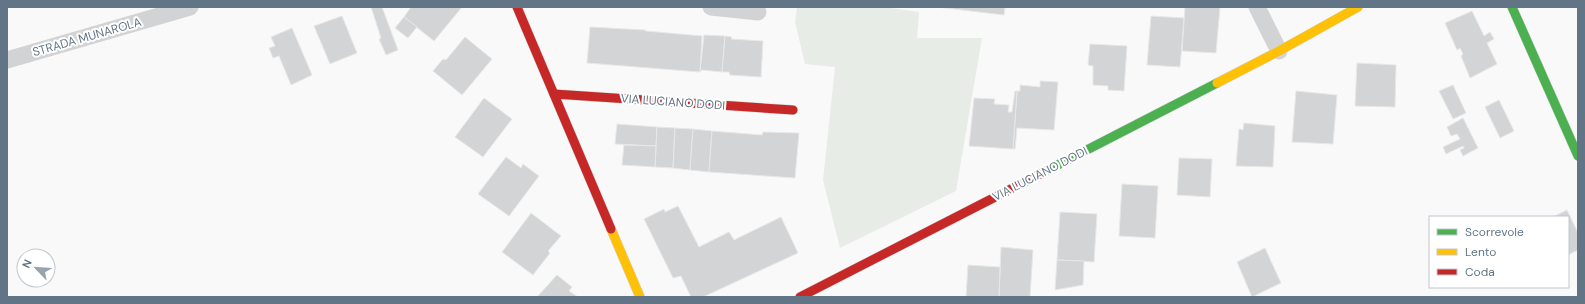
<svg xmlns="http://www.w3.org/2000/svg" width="1585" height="304" font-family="'DM Sans',sans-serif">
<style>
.green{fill:#e8ece7}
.building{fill:#d2d4d5;stroke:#e8e8e8}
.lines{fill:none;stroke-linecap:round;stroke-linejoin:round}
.fast-casing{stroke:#d6d7d8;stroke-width:10}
.slow-casing{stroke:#d6d7d8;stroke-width:10}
.jam-casing{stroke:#d6d7d8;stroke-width:10}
.street{stroke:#d2d3d4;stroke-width:17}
.fast{stroke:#4caf50;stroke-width:9}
.slow{stroke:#ffc107;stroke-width:9}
.jam{stroke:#c62828;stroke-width:9}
.labels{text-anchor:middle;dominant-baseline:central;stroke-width:4;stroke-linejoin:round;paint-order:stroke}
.street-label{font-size:12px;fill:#627586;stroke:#fff}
</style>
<rect width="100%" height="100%" fill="#f9f9f9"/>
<polygon class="green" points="797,7 884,7 919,12 917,38 982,38 956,191 840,248 823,180 835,67 805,64 795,22"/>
<g class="building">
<polygon points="371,7 382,7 398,50 386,55 379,39 381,38"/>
<polygon points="411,7 462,7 434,41 404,17"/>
<polygon points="937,7 1005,7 1004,15"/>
<polygon points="1185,7 1220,7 1216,53 1182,51"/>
<polygon points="1472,11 1484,36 1490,32 1494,39 1487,43 1497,64 1470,78 1461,56 1463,54 1460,48 1457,50 1445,23"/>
<polygon points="342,16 357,53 330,64 314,26"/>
<polygon points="1151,16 1184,18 1180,67 1147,65"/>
<polygon points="404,17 417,27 408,38 395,28"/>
<polygon points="590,27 645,30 646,31 702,36 700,72 587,63"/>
<polygon points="292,28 312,75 291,85 279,56 273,58 269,48 275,46 271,37"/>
<polygon points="704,35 725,36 722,72 702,70 700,72"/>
<polygon points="725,36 732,37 731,39 763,41 761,77 730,75 729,72 722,72"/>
<polygon points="465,37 492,59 462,95 433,71 443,59 446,60"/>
<polygon points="1090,44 1127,46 1124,91 1108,90 1108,86 1093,85 1093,66 1088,65"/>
<polygon points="1357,63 1396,65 1395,107 1355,106"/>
<polygon points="1040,81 1058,82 1054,130 1017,128 1015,149 1013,149 1017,91 1020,91 1020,85 1040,87"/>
<polygon points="1453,85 1466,113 1453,119 1439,91"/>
<polygon points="1015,91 1017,91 1013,149 969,146 974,98 995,99 994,104 1009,105 1008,112 1012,112"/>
<polygon points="1296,91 1337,95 1333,144 1292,142"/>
<polygon points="484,98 512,119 483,157 455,137"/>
<polygon points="1499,100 1514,131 1500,138 1485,107"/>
<polygon points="1463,118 1478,148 1463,156 1460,150 1464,148 1463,146 1446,154 1443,147 1460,139 1457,134 1451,136 1447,127"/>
<polygon points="1244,123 1275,126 1273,167 1236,166 1239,129 1243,130"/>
<polygon points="617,124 657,127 656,146 615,144"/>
<polygon points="657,127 675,128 673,168 655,167"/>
<polygon points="675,128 693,129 690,170 673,168"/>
<polygon points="693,129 712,131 709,172 690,170"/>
<polygon points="712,131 762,135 763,132 799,133 795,178 709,172"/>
<polygon points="624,145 656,146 655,167 622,165"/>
<polygon points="506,157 521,168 523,164 539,176 509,216 478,194"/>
<polygon points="1179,158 1212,159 1210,197 1177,195"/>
<polygon points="1122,184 1158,186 1155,238 1119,236"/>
<polygon points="678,206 699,247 729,232 734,240 781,217 798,253 703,297 691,297 681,276 673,278 644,219 664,209 665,212"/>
<polygon points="1567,210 1578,233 1578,250 1568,255 1568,217 1553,217"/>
<polygon points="1060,212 1097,214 1094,262 1057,260"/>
<polygon points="531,213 561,236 548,251 550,253 533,275 502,252"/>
<polygon points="1001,247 1033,250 1030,297 999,297"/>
<polygon points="1265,248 1281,283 1252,297 1237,262"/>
<polygon points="1057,260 1084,261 1083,285 1055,290"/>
<polygon points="968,265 1000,267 999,297 966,297"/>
<polygon points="557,275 572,287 569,291 578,297 537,297"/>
</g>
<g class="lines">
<g class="fast-casing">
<g id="fast">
<polyline points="1512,7 1578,156"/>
<polyline points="1044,172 1217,83"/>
</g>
</g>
<g class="slow-casing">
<g id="slow">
<polyline points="1217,83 1279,51 1358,7"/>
<polyline points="611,229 640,297"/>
</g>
</g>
<g class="jam-casing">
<g id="jam">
<polyline points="517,7 611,229"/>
<polyline points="554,94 793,110"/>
<polyline points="800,297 1044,172"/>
</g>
</g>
<g class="street">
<polyline points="711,7 758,12"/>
<polyline points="1257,7 1279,51"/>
<polyline points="7,60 190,7"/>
</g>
<use href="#fast" class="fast"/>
<use href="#slow" class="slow"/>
<use href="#jam" class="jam"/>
</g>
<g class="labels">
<g class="street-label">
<text transform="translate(87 37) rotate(-16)">STRADA MUNAROLA</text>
<text transform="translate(673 102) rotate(4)">VIA LUCIANO DODI</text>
<text transform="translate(1040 174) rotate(-27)">VIA LUCIANO DODI</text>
</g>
</g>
<rect width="1585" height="304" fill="none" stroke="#627586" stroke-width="16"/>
<rect x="1429" y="216" width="140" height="72" fill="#ffffff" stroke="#c0c8cf"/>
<rect x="1437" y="229" width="20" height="6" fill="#4caf50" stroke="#c0c8cf"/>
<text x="1465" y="236" font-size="12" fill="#627586">Scorrevole</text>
<rect x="1437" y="249" width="20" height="6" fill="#ffc107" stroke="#c0c8cf"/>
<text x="1465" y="256" font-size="12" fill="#627586">Lento</text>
<rect x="1437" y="269" width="20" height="6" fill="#c62828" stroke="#c0c8cf"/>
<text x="1465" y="276" font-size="12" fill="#627586">Coda</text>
<g transform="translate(36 268) rotate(295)"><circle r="19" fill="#ffffff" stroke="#c0c8cf"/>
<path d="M0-3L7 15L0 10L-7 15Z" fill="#97a3ae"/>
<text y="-6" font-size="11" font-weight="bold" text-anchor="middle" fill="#627586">N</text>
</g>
</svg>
